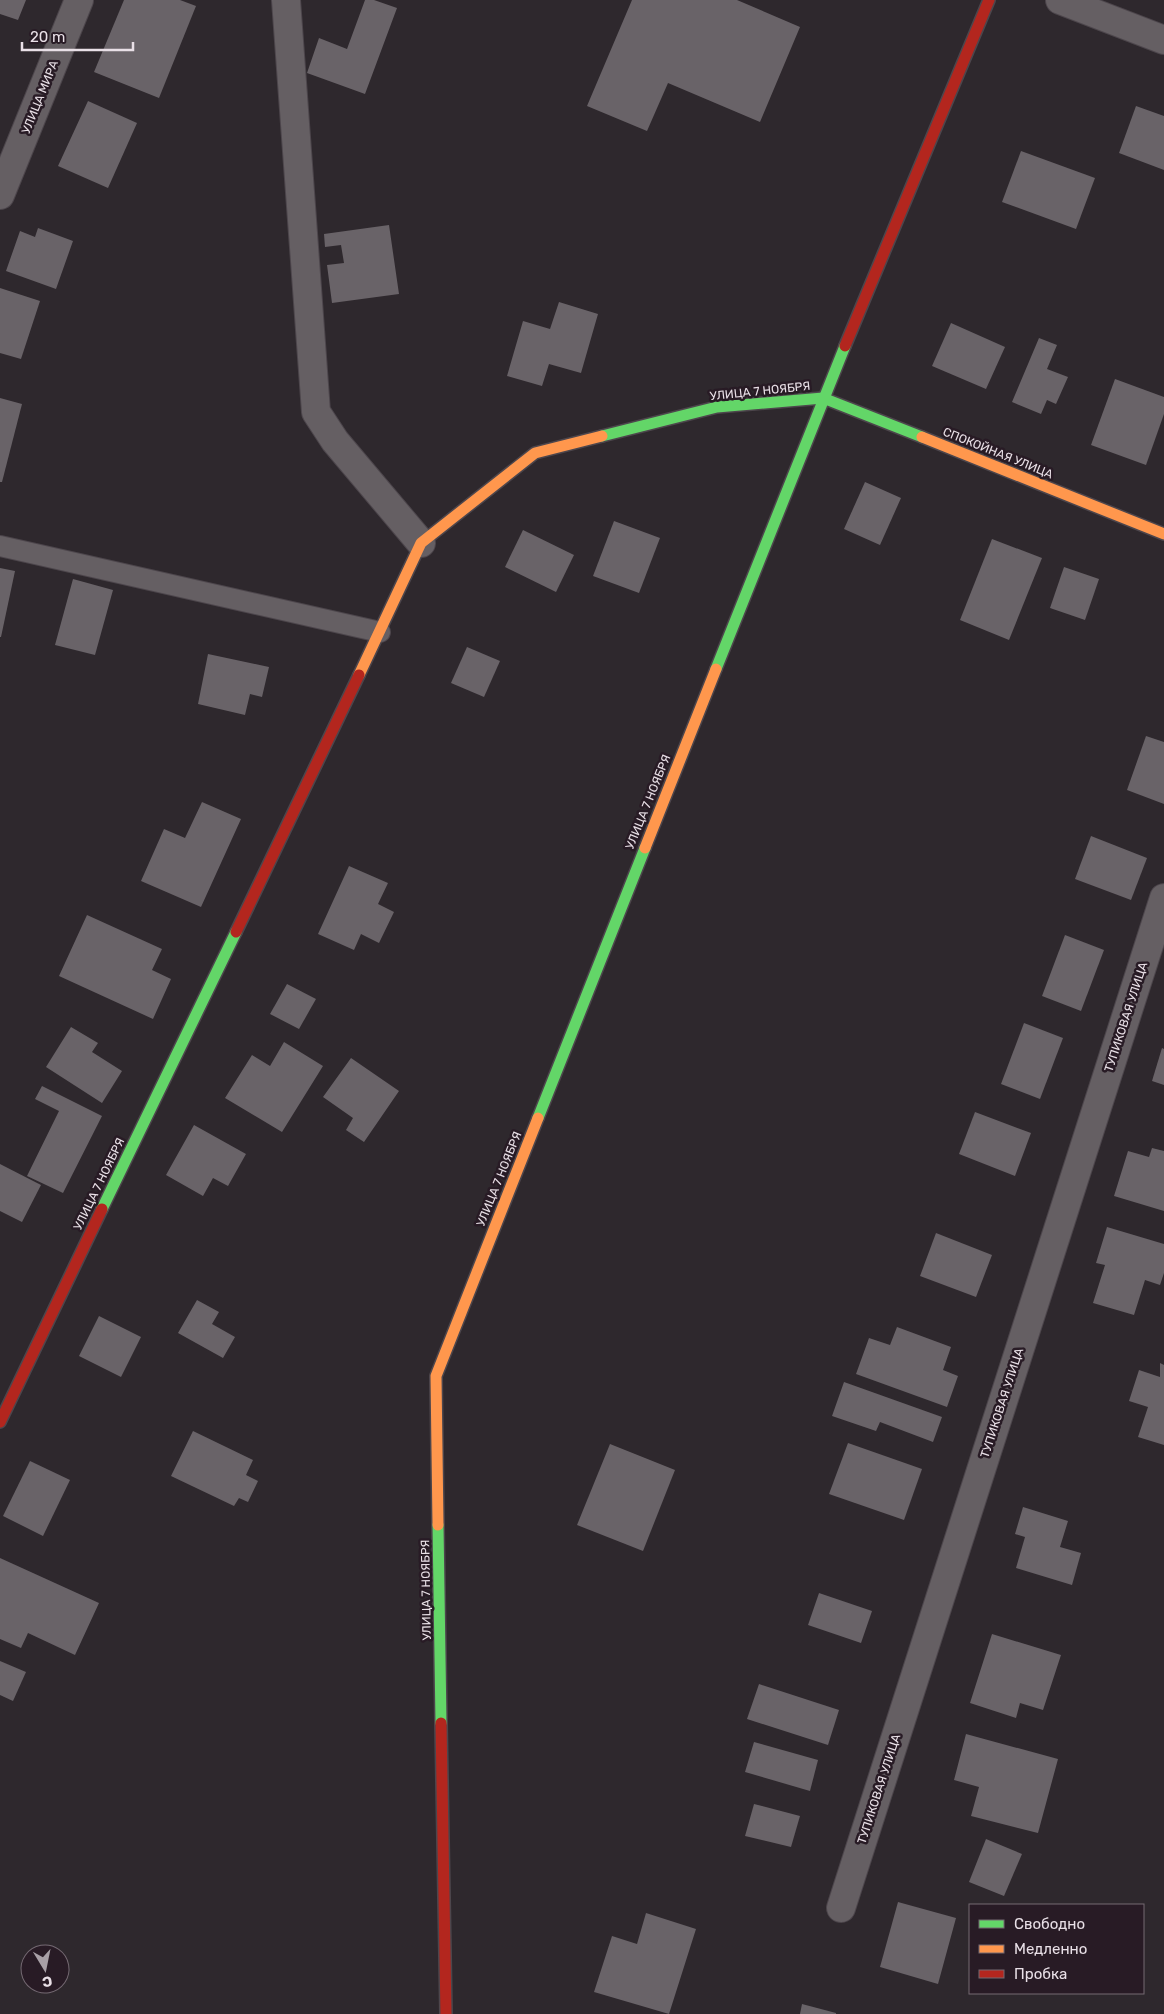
<svg xmlns="http://www.w3.org/2000/svg" width="1164" height="2014" font-family="Rubik,sans-serif">
<style>
.building{fill:#696368}
.lines{fill:none;stroke-linecap:round;stroke-linejoin:round}
.lane-casing{stroke:#4d464c;stroke-width:22}
.street-casing{stroke:#4d464c;stroke-width:30}
.fast-casing{stroke:#4d464c;stroke-width:14}
.slow-casing{stroke:#4d464c;stroke-width:14}
.jam-casing{stroke:#4d464c;stroke-width:14}
.lane{stroke:#655f63;stroke-width:20}
.street{stroke:#655f63;stroke-width:28}
.fast{stroke:#63d668;stroke-width:11}
.slow{stroke:#ff974d;stroke-width:11}
.jam{stroke:#b3261e;stroke-width:11}
.labels{text-anchor:middle;dominant-baseline:central;stroke-width:5;stroke-linejoin:round;paint-order:stroke}
.street-label{font-size:12px;fill:#e9e0e7;stroke:#281b25}
</style>
<rect width="100%" height="100%" fill="#2e282d"/>
<g class="building">
<polygon points="0,0 26,0 18,20 0,14"/>
<polygon points="124,0 180,0 196,6 159,98 94,72"/>
<polygon points="365,0 374,0 397,8 365,94 307,73 319,38 347,49"/>
<polygon points="632,0 737,0 800,27 760,122 668,83 647,131 587,106"/>
<polygon points="88,101 137,123 108,188 58,166"/>
<polygon points="1136,106 1164,116 1164,170 1119,153"/>
<polygon points="1021,151 1095,178 1076,229 1002,202"/>
<polygon points="389,225 399,294 332,303 327,265 344,263 341,245 325,247 324,234"/>
<polygon points="38,228 73,241 56,289 6,271 20,231 35,237"/>
<polygon points="0,288 40,301 21,359 0,353"/>
<polygon points="559,302 598,314 581,373 549,364 542,386 507,376 523,321 550,329"/>
<polygon points="951,323 1005,347 986,389 932,366"/>
<polygon points="1039,338 1057,345 1047,369 1068,377 1056,404 1047,400 1041,414 1012,402"/>
<polygon points="1115,379 1164,397 1164,414 1146,465 1091,445"/>
<polygon points="0,398 22,404 2,482 0,482"/>
<polygon points="865,482 901,498 880,545 844,529"/>
<polygon points="614,521 660,538 639,593 593,576"/>
<polygon points="523,530 574,555 556,592 505,567"/>
<polygon points="992,539 1042,558 1009,640 960,620"/>
<polygon points="1064,567 1099,579 1085,620 1050,608"/>
<polygon points="0,568 15,571 1,637 0,637"/>
<polygon points="73,579 113,590 95,655 55,645"/>
<polygon points="467,647 500,661 484,697 451,683"/>
<polygon points="208,654 269,667 262,697 250,694 245,715 198,704"/>
<polygon points="1146,736 1164,742 1164,804 1127,790"/>
<polygon points="202,802 241,819 201,907 141,881 164,829 185,838"/>
<polygon points="1091,836 1147,858 1131,900 1075,879"/>
<polygon points="349,866 388,883 378,904 394,912 379,943 361,934 354,950 318,934"/>
<polygon points="87,915 162,949 152,970 171,979 153,1019 59,976"/>
<polygon points="1065,935 1104,950 1081,1011 1042,996"/>
<polygon points="287,984 316,999 299,1029 270,1014"/>
<polygon points="1024,1023 1063,1038 1040,1099 1001,1084"/>
<polygon points="71,1027 98,1043 92,1052 122,1071 102,1103 46,1067"/>
<polygon points="284,1042 323,1066 282,1132 225,1098 252,1055 270,1066"/>
<polygon points="1162,1048 1164,1049 1164,1085 1152,1081"/>
<polygon points="351,1058 399,1091 364,1142 346,1130 353,1118 323,1097"/>
<polygon points="42,1086 102,1116 63,1193 27,1176 59,1111 35,1099"/>
<polygon points="975,1112 1031,1133 1015,1176 959,1154"/>
<polygon points="194,1125 246,1154 228,1186 213,1178 203,1196 166,1175"/>
<polygon points="1152,1148 1164,1151 1164,1211 1114,1196 1128,1151 1149,1157"/>
<polygon points="0,1164 41,1185 22,1222 0,1211"/>
<polygon points="1107,1227 1164,1244 1164,1273 1160,1285 1145,1280 1134,1315 1093,1303 1105,1265 1096,1263"/>
<polygon points="936,1233 992,1255 976,1297 920,1276"/>
<polygon points="197,1300 219,1312 212,1324 235,1337 223,1358 178,1333"/>
<polygon points="99,1316 141,1337 121,1377 79,1356"/>
<polygon points="897,1327 951,1347 943,1370 958,1376 947,1407 856,1374 869,1338 890,1345"/>
<polygon points="1160,1363 1164,1365 1164,1445 1138,1437 1148,1407 1129,1401 1139,1370 1160,1377"/>
<polygon points="844,1382 942,1417 933,1442 880,1422 876,1431 832,1416"/>
<polygon points="193,1431 253,1460 246,1475 258,1481 248,1502 239,1498 234,1506 171,1476"/>
<polygon points="848,1443 922,1469 904,1520 829,1494"/>
<polygon points="610,1444 675,1470 643,1551 577,1525"/>
<polygon points="30,1461 70,1480 43,1536 3,1516"/>
<polygon points="1023,1507 1068,1521 1060,1547 1081,1553 1072,1585 1016,1568 1025,1537 1015,1534"/>
<polygon points="0,1558 99,1603 75,1655 28,1633 21,1648 0,1639"/>
<polygon points="819,1593 872,1611 861,1643 808,1625"/>
<polygon points="992,1634 1061,1655 1043,1710 1020,1703 1016,1718 970,1703"/>
<polygon points="0,1661 26,1672 13,1701 0,1695"/>
<polygon points="759,1684 839,1710 828,1745 747,1719"/>
<polygon points="966,1734 1058,1759 1038,1833 971,1816 979,1787 954,1780"/>
<polygon points="754,1742 818,1760 810,1791 745,1772"/>
<polygon points="754,1804 800,1816 791,1847 745,1836"/>
<polygon points="986,1839 1022,1854 1004,1896 969,1882"/>
<polygon points="898,1902 956,1918 938,1984 880,1967"/>
<polygon points="646,1913 696,1929 669,2014 594,1992 612,1936 637,1944"/>
<polygon points="802,2004 836,2013 836,2014 800,2014"/>
</g>
<g class="lines">
<g class="lane-casing">
<polyline id="lane" points="0,546 380,632"/>
</g>
<g class="street-casing">
<g id="street">
<polyline points="286,0 316,412 335,441 421,543"/>
<polyline points="1060,0 1164,40"/>
<polyline points="0,195 79,0"/>
<polyline points="841,1908 1164,898"/>
</g>
</g>
<g class="fast-casing">
<g id="fast">
<polyline points="602,436 717,407 823,398 922,437"/>
<polyline points="716,669 845,346"/>
<polyline points="538,1118 645,848"/>
<polyline points="102,1209 236,932"/>
<polyline points="438,1525 441,1723"/>
</g>
</g>
<g class="slow-casing">
<g id="slow">
<polyline points="922,437 1164,534"/>
<polyline points="359,675 421,543 535,453 602,436"/>
<polyline points="645,848 716,669"/>
<polyline points="438,1525 436,1376 538,1118"/>
</g>
</g>
<g class="jam-casing">
<g id="jam">
<polyline points="845,346 989,0"/>
<polyline points="236,932 359,675"/>
<polyline points="0,1422 102,1209"/>
<polyline points="441,1723 446,2014"/>
</g>
</g>
<use href="#lane" class="lane"/>
<use href="#street" class="street"/>
<use href="#fast" class="fast"/>
<use href="#slow" class="slow"/>
<use href="#jam" class="jam"/>
</g>
<g class="labels">
<g class="street-label">
<text transform="translate(40 97) rotate(-68)">УЛИЦА МИРА</text>
<text transform="translate(760 391) rotate(-6)">УЛИЦА 7 НОЯБРЯ</text>
<text transform="translate(998 453) rotate(22)">СПОКОЙНАЯ УЛИЦА</text>
<text transform="translate(648 802) rotate(-68)">УЛИЦА 7 НОЯБРЯ</text>
<text transform="translate(1126 1017) rotate(-72)">ТУПИКОВАЯ УЛИЦА</text>
<text transform="translate(499 1179) rotate(-68)">УЛИЦА 7 НОЯБРЯ</text>
<text transform="translate(99 1184) rotate(-64)">УЛИЦА 7 НОЯБРЯ</text>
<text transform="translate(1002 1403) rotate(-72)">ТУПИКОВАЯ УЛИЦА</text>
<text transform="translate(426 1590) rotate(-91)">УЛИЦА 7 НОЯБРЯ</text>
<text transform="translate(879 1789) rotate(-72)">ТУПИКОВАЯ УЛИЦА</text>
</g>
</g>
<rect x="969" y="1904" width="175" height="90" fill="#281b25" stroke="#756a73"/>
<rect x="979" y="1920" width="25" height="8" fill="#63d668" stroke="#756a73"/>
<text x="1014" y="1929" font-size="15" fill="#e9e0e7">Свободно</text>
<rect x="979" y="1945" width="25" height="8" fill="#ff974d" stroke="#756a73"/>
<text x="1014" y="1954" font-size="15" fill="#e9e0e7">Медленно</text>
<rect x="979" y="1970" width="25" height="8" fill="#b3261e" stroke="#756a73"/>
<text x="1014" y="1979" font-size="15" fill="#e9e0e7">Пробка</text>
<g transform="translate(45 1969) rotate(170)"><circle r="24" fill="#281b25" stroke="#756a73"/>
<path d="M0-4L9 19L0 12L-9 19Z" fill="#a8a0a6"/>
<text y="-8" font-size="14" font-weight="bold" text-anchor="middle" fill="#e9e0e7">С</text>
</g>
<path d="M22 42v8h111v-8" fill="none" stroke="#e9e0e7" stroke-width="2.5"/>
<text x="30" y="42" font-size="15" fill="#e9e0e7" stroke="#281b25" stroke-width="4" paint-order="stroke">20 m</text>
</svg>
